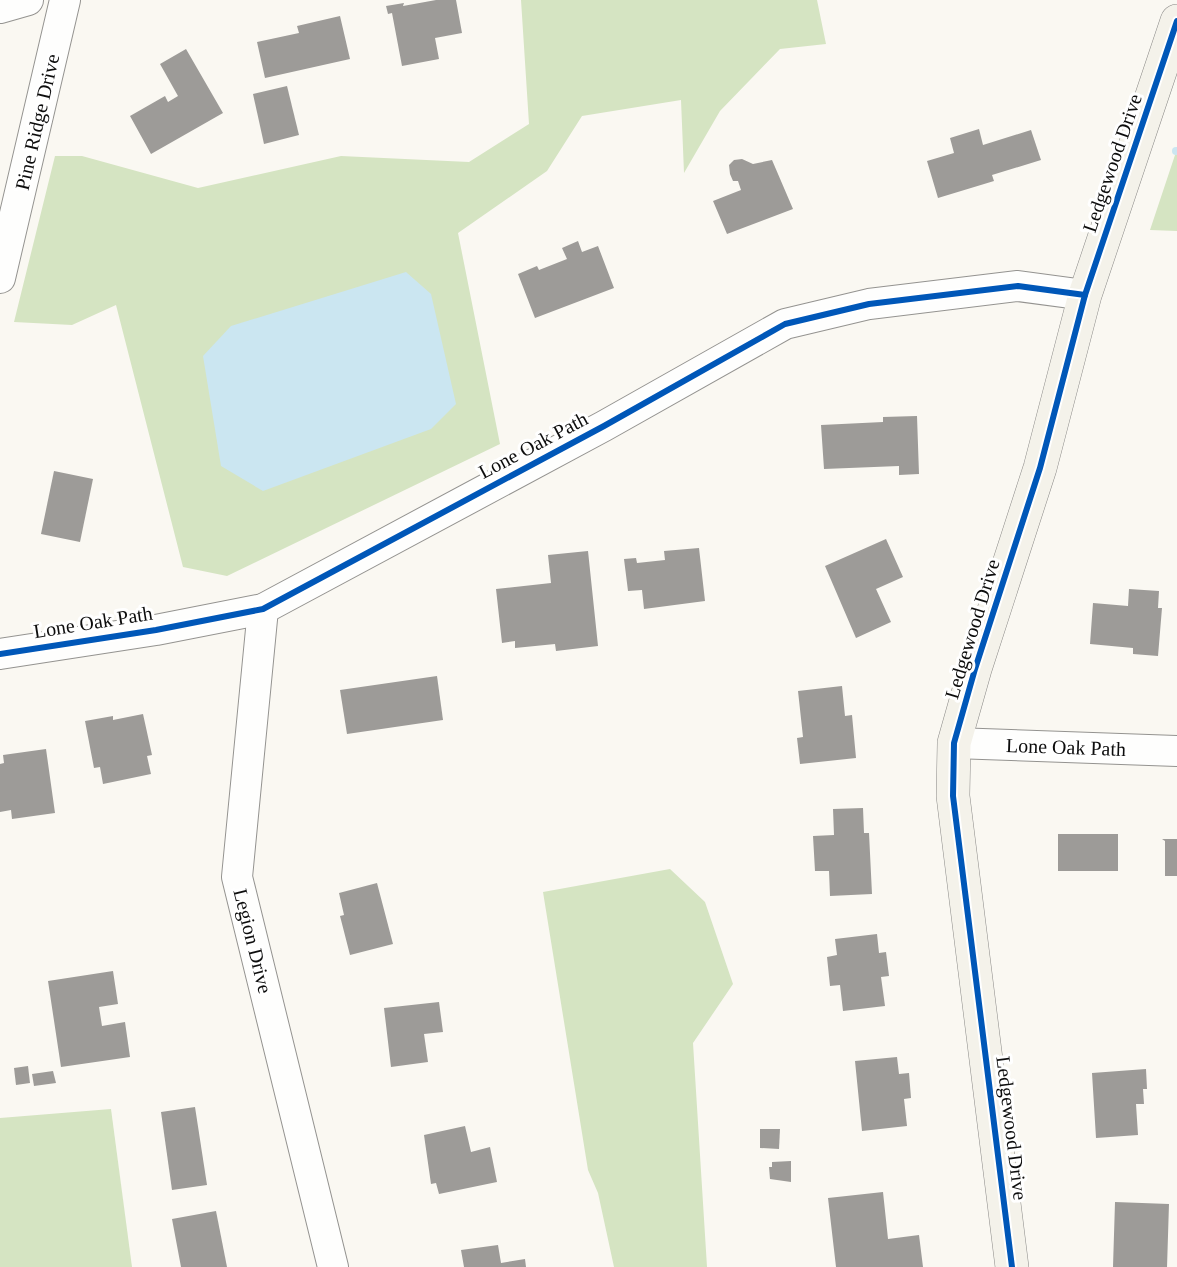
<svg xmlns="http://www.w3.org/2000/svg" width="1177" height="1267" font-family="Georgia,serif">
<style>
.forest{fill:#d5e4c2}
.water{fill:#cbe6f1}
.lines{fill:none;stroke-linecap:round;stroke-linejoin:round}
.stream{stroke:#cbe6f1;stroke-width:8}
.building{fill:#9d9b98}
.street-casing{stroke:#949390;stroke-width:32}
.secondary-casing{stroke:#8a8987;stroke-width:34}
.street{stroke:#fefefd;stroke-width:30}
.secondary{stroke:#f4f2ea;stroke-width:33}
.cycleway-casing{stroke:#fff;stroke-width:10}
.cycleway{stroke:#0057b8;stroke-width:6}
.labels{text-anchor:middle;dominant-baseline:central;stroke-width:6;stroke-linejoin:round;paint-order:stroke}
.street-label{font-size:20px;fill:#0d0d0d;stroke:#fff}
</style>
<rect width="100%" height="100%" fill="#faf8f2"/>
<g class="forest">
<polygon points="521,0 817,0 826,44 780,49 720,111 684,173 681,100 582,116 547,171 458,233 500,444 227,576 183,567 116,305 72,325 14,322 55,156 82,156 198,188 341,156 469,162 529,124"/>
<polygon points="1177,149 1177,231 1150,230"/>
<polygon points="670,869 705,902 733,984 693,1043 707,1267 614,1267 598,1193 588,1170 543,892"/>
<polygon points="111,1109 132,1267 0,1267 0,1118"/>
</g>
<polygon class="water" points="406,272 431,294 456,404 431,429 263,491 221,466 203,356 231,326"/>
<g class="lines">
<polyline class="stream" points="1176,151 1177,151"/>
</g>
<g class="building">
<polygon points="436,0 456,0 462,33 435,38 439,59 402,66 392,13 388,14 386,6 404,3 403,6"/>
<polygon points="340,16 350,59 265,78 257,42 299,33 297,26"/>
<polygon points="186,49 223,113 151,154 130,116 165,96 168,102 178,96 160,64"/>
<polygon points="287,86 299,135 264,144 253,94"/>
<polygon points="979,129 983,145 1031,130 1041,160 992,175 994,181 938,198 927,161 954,153 950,138"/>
<polygon points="742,159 753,164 772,160 793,209 727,234 713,201 741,190 738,181 733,181 730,174 729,165 734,160"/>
<polygon points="578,241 582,252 598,246 614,288 535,318 518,274 537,266 539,270 567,259 562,248"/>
<polygon points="917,416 919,474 899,475 899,466 824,469 821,425 883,422 883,417"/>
<polygon points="54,471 93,479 80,542 41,534"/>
<polygon points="886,539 903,577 876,589 891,622 856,638 825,566"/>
<polygon points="699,548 705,601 644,609 642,590 628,591 624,559 636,558 637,563 665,560 664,551"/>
<polygon points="588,551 598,646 556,651 555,644 515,648 515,641 502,643 496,589 551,583 548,555"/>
<polygon points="1129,589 1159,591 1158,608 1162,608 1158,656 1133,654 1133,648 1090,644 1093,603 1128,606"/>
<polygon points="437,676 443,720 347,734 340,690"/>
<polygon points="842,686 845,716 852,715 856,758 800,764 797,738 803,737 798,691"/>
<polygon points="143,714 152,755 147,756 151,774 103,784 100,767 94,768 85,721 113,716 113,720"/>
<polygon points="46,749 55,813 12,819 11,810 0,812 0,764 4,763 3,755"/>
<polygon points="863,808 864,833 869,833 872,894 830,896 829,871 815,871 813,836 834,835 833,809"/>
<rect x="1058" y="834" width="60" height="37"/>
<polygon points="1162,839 1177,839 1177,876 1165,876 1165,841"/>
<polygon points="377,883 393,944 350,955 340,916 344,915 339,893"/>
<polygon points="877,934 879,953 886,952 889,976 881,977 885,1006 843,1011 840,985 830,986 827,957 837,955 835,939"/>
<polygon points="113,971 118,1004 99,1007 102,1026 125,1022 130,1057 61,1067 48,981"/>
<polygon points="439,1002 443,1032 424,1034 428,1062 391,1067 384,1008"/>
<polygon points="897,1057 899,1074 909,1073 911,1098 904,1099 907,1126 862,1131 855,1061"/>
<polygon points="28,1066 30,1083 16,1085 14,1068"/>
<polygon points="1146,1069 1147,1089 1143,1089 1144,1104 1136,1104 1138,1135 1096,1138 1092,1073"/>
<polygon points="53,1071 56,1083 34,1086 32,1074"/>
<polygon points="195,1107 207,1185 172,1190 161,1112"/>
<polygon points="465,1126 471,1152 490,1147 497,1182 439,1194 436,1183 431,1184 424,1135"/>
<polygon points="760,1129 780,1129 779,1149 760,1148"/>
<polygon points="791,1161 791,1182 770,1179 769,1167 772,1167 772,1162"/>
<polygon points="883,1192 888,1239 919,1235 923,1267 836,1267 828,1198"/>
<polygon points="1115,1202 1169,1204 1167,1267 1113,1267"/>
<polygon points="216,1211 227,1267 181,1267 172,1219"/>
<polygon points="498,1245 501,1263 525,1259 526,1267 464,1267 461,1250"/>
</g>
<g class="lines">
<g class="street-casing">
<g id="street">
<polyline points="0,8 28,0"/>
<polyline points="0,278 65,0"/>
<polyline points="263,609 237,877 333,1267"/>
<polyline points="0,654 156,630 263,609 604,426 785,324 869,304 1018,286 1085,295"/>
<polyline points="954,743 1177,751"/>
</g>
</g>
<g class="secondary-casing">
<polyline id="secondary" points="1012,1267 953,796 954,743 975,669 1040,468 1085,295 1177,21"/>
</g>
<use href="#street" class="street"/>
<use href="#secondary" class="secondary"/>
<g class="cycleway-casing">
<g id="cycleway">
<polyline points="0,654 156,630 263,609 604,426 785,324 869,304 1018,286 1085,295"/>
<polyline points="1012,1267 953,796 954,743 975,669 1040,468 1085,295 1177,21"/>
</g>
</g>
<use href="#cycleway" class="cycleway"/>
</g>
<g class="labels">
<g class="street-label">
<text transform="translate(37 122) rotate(-77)">Pine Ridge Drive</text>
<text transform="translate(1112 163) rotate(-71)">Ledgewood Drive</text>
<text transform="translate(533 445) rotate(-28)">Lone Oak Path</text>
<text transform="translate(93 622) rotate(-9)">Lone Oak Path</text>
<text transform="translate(972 629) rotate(-73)">Ledgewood Drive</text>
<text transform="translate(1066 747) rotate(2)">Lone Oak Path</text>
<text transform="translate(253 941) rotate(76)">Legion Drive</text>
<text transform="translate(1012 1128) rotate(83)">Ledgewood Drive</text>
</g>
</g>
</svg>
